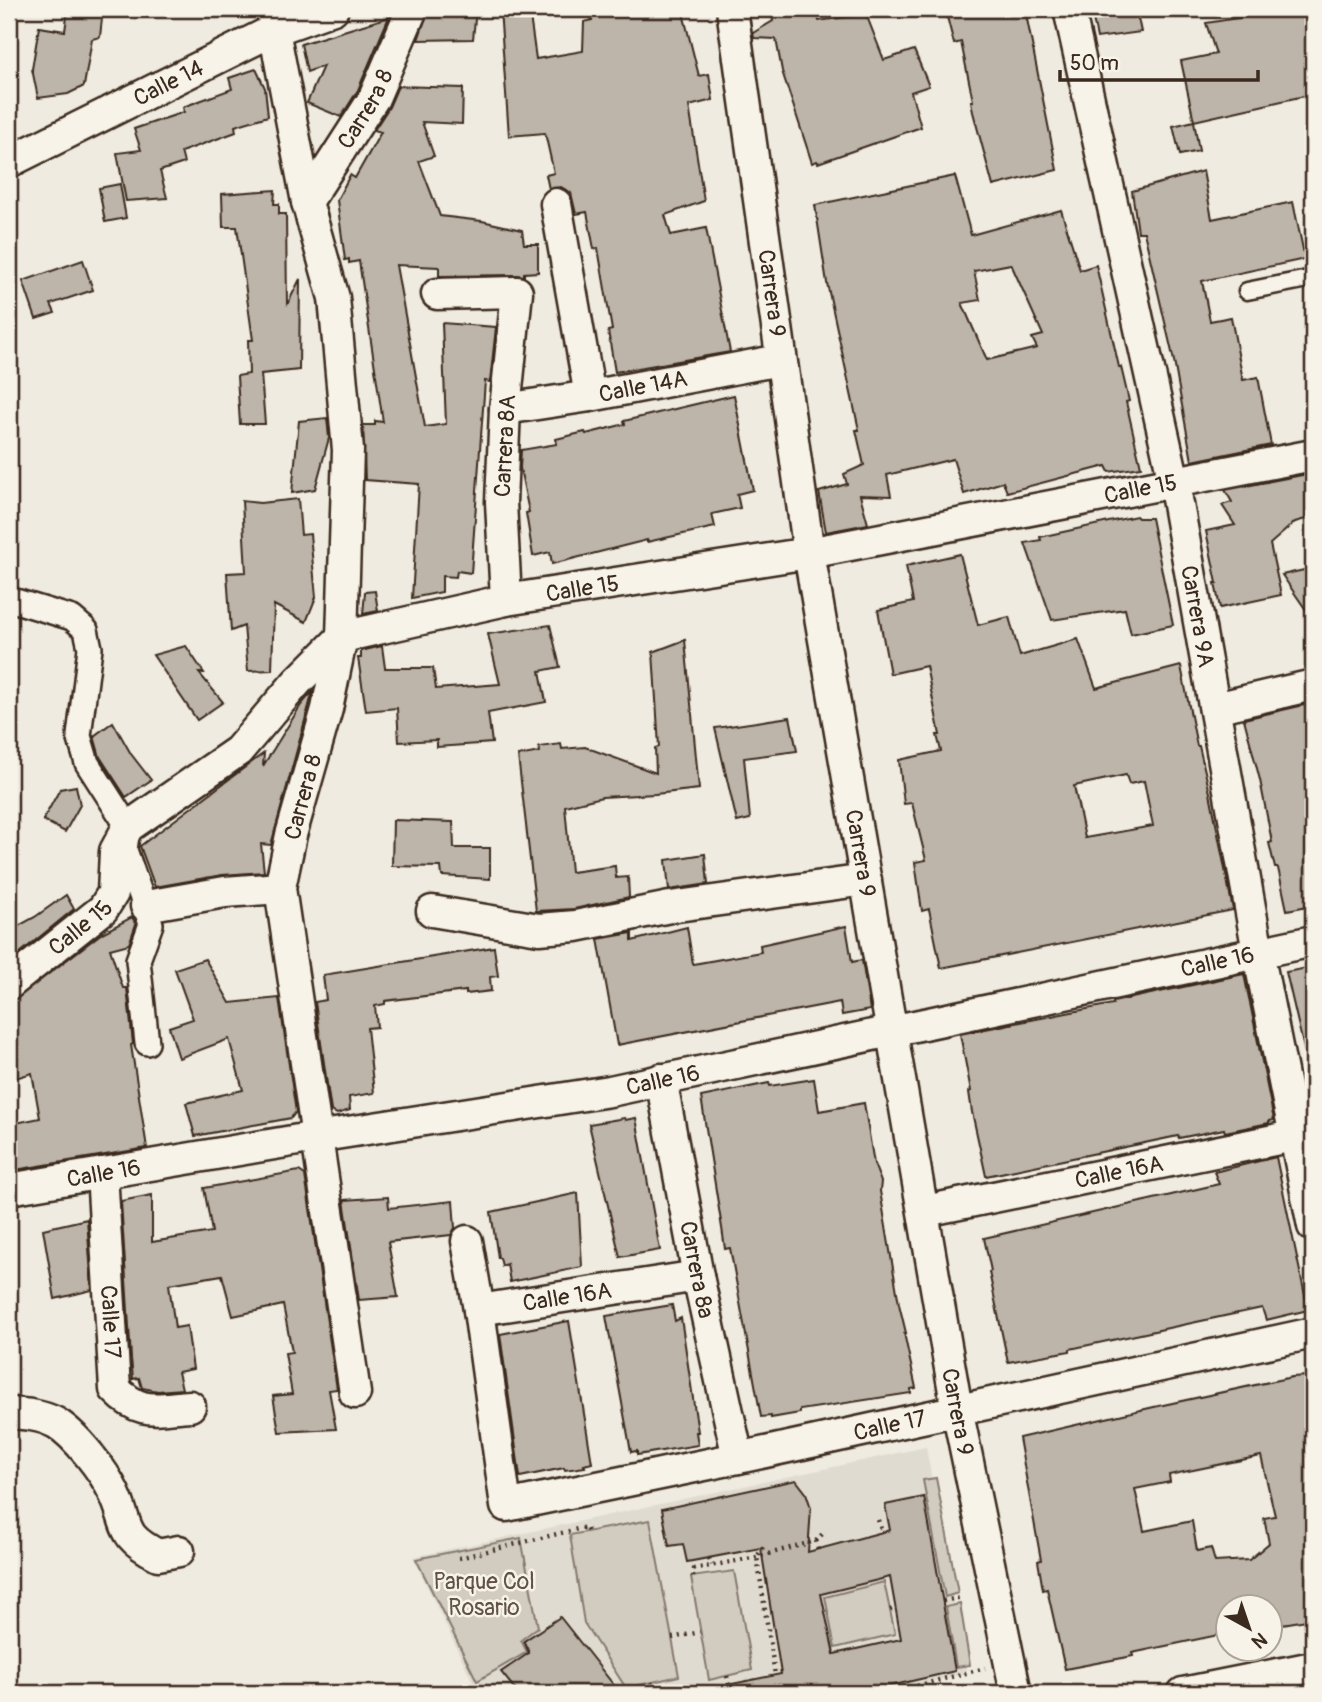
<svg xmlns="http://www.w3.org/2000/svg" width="1322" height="1702" font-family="Pangolin,sans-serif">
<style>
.built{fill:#e0dbd0}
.green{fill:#d1cbc0;stroke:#867a6f;stroke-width:2}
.building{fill:#bdb5aa;stroke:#3b2a1e;stroke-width:2;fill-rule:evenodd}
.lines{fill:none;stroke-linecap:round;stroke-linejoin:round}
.service-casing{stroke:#3b2a1e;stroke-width:21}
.pedestrian-casing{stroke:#3b2a1e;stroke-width:28}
.minor-casing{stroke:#3b2a1e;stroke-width:35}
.path{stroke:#3b2a1e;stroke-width:4.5;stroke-dasharray:2 5;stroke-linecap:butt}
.service{stroke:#f7f3e8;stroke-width:16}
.pedestrian{stroke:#f7f3e8;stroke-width:23}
.minor{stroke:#f7f3e8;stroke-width:30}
.labels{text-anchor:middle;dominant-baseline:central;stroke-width:5;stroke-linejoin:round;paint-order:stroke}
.street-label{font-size:23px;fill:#3b2a1e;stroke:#f7f3e8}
.park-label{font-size:23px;fill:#605246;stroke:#f7f3e8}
</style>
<rect width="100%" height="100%" fill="#efebe0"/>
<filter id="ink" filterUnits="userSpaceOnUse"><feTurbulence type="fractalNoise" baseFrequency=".0143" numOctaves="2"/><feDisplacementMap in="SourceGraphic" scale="14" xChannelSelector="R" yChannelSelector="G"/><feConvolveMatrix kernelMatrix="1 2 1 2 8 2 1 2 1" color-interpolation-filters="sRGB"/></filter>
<g filter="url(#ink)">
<polygon class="built" points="926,1447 967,1673 889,1693 478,1693 413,1557"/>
<g class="green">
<polygon points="936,1478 958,1593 945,1597 923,1480"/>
<polygon points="650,1520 679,1676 626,1688 584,1623 570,1535"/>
<polygon points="521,1538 538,1627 521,1640 527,1652 477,1681 416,1559"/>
<polygon points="734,1571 752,1670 709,1680 691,1577"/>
<polygon points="884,1582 895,1634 835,1648 825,1597"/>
<polygon points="960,1604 970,1665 956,1667 946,1607"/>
</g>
<g class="building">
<polygon points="68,9 103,9 100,37 92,39 84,86 68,94 38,98 32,69 39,27 65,31"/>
<polygon points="429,9 476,9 473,39 418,40"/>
<polygon points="500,9 529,9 536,59 583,51 584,22 592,20 590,9 682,9 699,76 709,74 713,100 689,106 704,201 665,215 671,235 706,228 730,352 615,372 608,331 612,330 598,248 594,249 587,212 576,214 571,193 561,187 549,189 546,175 554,173 545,133 509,136"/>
<polygon points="784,9 816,9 819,21 866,14 884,60 914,50 929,86 911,92 921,127 818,163 817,161 812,163 782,71 776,39 754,38 753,33 773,21 771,12"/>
<polygon points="945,9 1025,9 1057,170 993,186 973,112 971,101 973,101 961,42 954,44"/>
<polygon points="1091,9 1136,9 1141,32 1097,38"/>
<polygon points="1294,9 1313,9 1313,94 1194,121 1199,151 1180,155 1173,126 1194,121 1181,61 1216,54 1206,23"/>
<polygon points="389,17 358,90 341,117 307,103 323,66 307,72 301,44"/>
<polygon points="256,69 265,88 268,116 235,126 236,132 181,152 184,163 160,171 167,198 126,201 117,153 141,150 134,129 184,112 183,107 232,89 229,78"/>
<polygon points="398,86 463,88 462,124 422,122 434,156 419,161 440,216 482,221 522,230 524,244 538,244 538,272 524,273 524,276 517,275 439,276 439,267 396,265 425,427 446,424 442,323 496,327 490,382 485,381 471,573 457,571 456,577 442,576 442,592 412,598 419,484 365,480 363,425 375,425 375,421 383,422 359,261 349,263 349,259 345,260 337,200 350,175 355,178 381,132 374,130 389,107"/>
<polygon points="1203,171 1212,219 1293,202 1305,259 1202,281 1210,321 1231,317 1243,380 1258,377 1271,445 1192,461 1174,361 1144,232 1138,232 1132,191"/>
<path d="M955,176L971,235L1061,210L1080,270L1096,265L1119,367H1121L1129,401L1126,402L1141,467L1109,472L1106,466L1007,492L1003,482L964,494L953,459L887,475L891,496L860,495L868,524L826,532L819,492L847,484L844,474L864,465L856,430H859L827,283L815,205ZM1011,264L1043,335L1032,338L1037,348L987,360L962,303L980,300L974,271Z"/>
<polygon points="120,184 126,218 105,222 99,188"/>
<polygon points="275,190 274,204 279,204 279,214 286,214 287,305 300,279 299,370 261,374 265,424 240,424 237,376 249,374 248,340 253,340 237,227 223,227 222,194"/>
<polygon points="83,260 93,290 51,304 55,313 36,319 23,281"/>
<polygon points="734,395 753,490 737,494 740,508 712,514 715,527 647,542 647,540 552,564 550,552 533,556 526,513 529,512 520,468 521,450 557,444 556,439 585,432 586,434 625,424 624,421"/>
<polygon points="327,418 329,438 315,489 292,493 299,421"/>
<polygon points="1313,473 1313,517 1295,522 1270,544 1281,595 1220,608 1215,583 1217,583 1206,531 1235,525 1222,505 1232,502 1225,490"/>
<polygon points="298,499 301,535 310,534 316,597 306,622 274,605 272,670 248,671 244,626 231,631 227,573 246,572 242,501 260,503"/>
<polygon points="1136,516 1138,518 1151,518 1173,625 1131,634 1125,609 1052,620 1025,543 1041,540 1040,537"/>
<path d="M960,554L978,625L1009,617L1020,656L1078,639L1096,688L1181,666L1197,746H1199L1210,793L1233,910L941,968L929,909L922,911L915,862L926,860L912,803L904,804L899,760L941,751L937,735H940L926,666L890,674L878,610L913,602L906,566ZM1126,775L1129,784L1144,781L1153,826L1085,838L1074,786Z"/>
<polygon points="1313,568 1313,620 1282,575"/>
<polygon points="375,591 378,611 363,614 365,592"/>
<polygon points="550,625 560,667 540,671 546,702 488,713 492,743 437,747 437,740 399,742 397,708 366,711 358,658 361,658 361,651 382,646 385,668 433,668 436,689 500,684 488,634"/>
<polygon points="685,640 699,789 655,794 602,797 565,806 571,872 615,866 616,878 628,877 629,897 574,909 536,911 518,756 540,752 539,747 561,744 562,749 585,747 656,773 655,748 659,747 653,652"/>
<polygon points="186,646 204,673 199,673 223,702 197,720 153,655"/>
<polygon points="313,691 271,845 261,844 264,872 222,875 155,887 140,846 264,753 263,766 301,705"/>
<polygon points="1313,703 1313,834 1306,835 1313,867 1313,905 1287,910 1278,868 1275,868 1269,843 1272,842 1260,780 1244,719"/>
<polygon points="790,717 797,751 744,758 750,819 737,822 715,728"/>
<polygon points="113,722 131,754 151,780 126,797 100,757 94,736"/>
<polygon points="76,786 80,805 65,832 43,820 60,789"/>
<polygon points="393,820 453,822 454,848 490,848 490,879 442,876 441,867 392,866"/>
<polygon points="705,854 708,884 669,890 666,860"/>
<polygon points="66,895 74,909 9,962 9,931 35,917"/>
<polygon points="132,917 136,924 129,944 110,949 123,988 127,988 133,1044 131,1045 147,1148 9,1171 9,1144 14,1143 11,1124 40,1118 32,1073 9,1080 9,1007 13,1001 102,933"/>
<polygon points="846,926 852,962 862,960 870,1010 842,1015 840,1002 617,1045 598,939 632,933 632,941 687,927 693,964 761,952 760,945"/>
<polygon points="494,947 498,976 490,977 491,991 466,994 466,991 385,1001 385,1004 375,1006 377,1027 367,1028 374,1093 349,1097 350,1110 337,1114 331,1111 315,1002 326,1000 323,975"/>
<polygon points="205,959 230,1003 279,998 296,1112 291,1118 195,1136 186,1103 243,1090 229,1039 179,1058 169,1027 193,1019 175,969"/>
<polygon points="1313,967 1313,1052 1305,1053 1286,972"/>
<polygon points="1244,974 1274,1120 1269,1121 1269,1123 1225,1132 1224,1129 1179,1138 1178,1136 986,1176 972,1112 969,1092 971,1091 960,1034 1113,1004 1113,1002"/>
<polygon points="814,1079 819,1111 864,1103 874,1164 881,1182 880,1191 899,1304 906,1333 904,1333 916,1388 911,1389 911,1393 800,1410 800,1413 771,1418 771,1416 761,1417 730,1248 725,1249 722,1228 701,1097 769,1083 770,1086"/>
<polygon points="625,1118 625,1120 636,1118 660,1250 620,1257 589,1124"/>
<polygon points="1276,1157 1308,1310 1266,1320 1262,1308 1070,1349 1070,1351 1008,1362 989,1272 991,1271 984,1238 1219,1184 1214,1172"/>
<polygon points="299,1171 305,1175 337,1389 329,1390 336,1429 279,1432 273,1396 292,1394 285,1353 292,1352 283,1305 233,1316 222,1275 169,1284 175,1328 187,1326 193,1369 178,1372 182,1389 158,1391 142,1388 139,1378 133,1379 131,1358 121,1201 152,1195 152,1242 212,1232 204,1188"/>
<polygon points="578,1193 582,1267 510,1282 507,1264 502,1266 500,1258 498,1258 491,1212"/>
<polygon points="388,1197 389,1208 453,1201 455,1228 451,1235 388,1242 398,1297 359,1300 344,1200"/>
<polygon points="87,1219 92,1290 55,1299 43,1229"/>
<polygon points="672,1305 675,1321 681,1318 698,1432 696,1432 698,1445 637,1455 637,1451 631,1452 606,1316"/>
<polygon points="569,1321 592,1463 584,1465 585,1467 565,1470 564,1468 520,1477 500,1334"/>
<path d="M1307,1376L1313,1404V1619L1270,1626V1607H1228V1633L1132,1653L1133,1656L1065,1669L1047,1589L1043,1590L1038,1561L1041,1560L1019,1438L1154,1407L1292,1377ZM1261,1456L1275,1516L1264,1518L1269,1543L1249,1560L1215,1562L1211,1548L1197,1551L1192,1521L1144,1531L1135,1489L1170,1482L1169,1475Z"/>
<path d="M796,1480L806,1493L811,1508L808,1552L890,1530L885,1505L924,1497L955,1671L860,1693H733L732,1684L781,1674L761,1548L687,1562L683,1544L669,1546L662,1509ZM890,1577L901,1639L834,1654L821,1594Z"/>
<polygon points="560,1617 620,1693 518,1693 501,1672 529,1653 524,1641"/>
</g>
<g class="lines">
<g class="service-casing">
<polyline id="service" points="1247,291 1313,278"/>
</g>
<g class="pedestrian-casing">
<polyline id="pedestrian" points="9,599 72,618 86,630 90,648 79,736 87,763 128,827 125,850 151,924 138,960 147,1043"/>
</g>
<g class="minor-casing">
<g id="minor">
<polyline points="273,9 274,30 307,202 334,298 348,450 342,637 327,709 291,835 280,888 355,1393"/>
<path id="s1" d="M732,9L809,553L957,1409L1016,1693"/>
<path id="s2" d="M1069,9L1174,482L1258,952L1313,1226"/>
<path id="s3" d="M9,162L274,30L333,9"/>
<path id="s4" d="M307,202L374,98L412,9"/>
<polyline points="556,204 590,396"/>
<polyline points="437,294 517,292 505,409 501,502 506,600"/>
<path id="s5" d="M505,409L590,396L780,360"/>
<polyline points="1215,708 1313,685"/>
<polyline points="146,906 225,892 280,888"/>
<polyline points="432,911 539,929 576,926 670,907 866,880"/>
<path id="s6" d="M9,984L103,909L113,893L115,851L128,827L238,751L297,682L342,637L506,600L809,553L1313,455"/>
<path id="s7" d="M661,1079L698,1276L738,1458"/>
<path id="s8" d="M102,1173L115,1389C141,1416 156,1408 190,1406"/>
<path id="s9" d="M9,1189L316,1137L610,1091L1313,941"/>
<path id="s10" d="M925,1211L1313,1132"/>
<path id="s11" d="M467,1241L479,1310L506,1506L738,1458L1313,1333"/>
<path id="s12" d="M479,1310L698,1276"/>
<path d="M9,1413C25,1414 41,1415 56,1423C76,1435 104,1471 114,1493C130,1527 119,1535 158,1555L179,1551"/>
<polyline points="1183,1693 1313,1667"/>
</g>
</g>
<g class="path">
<polyline points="878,1520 882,1532"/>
<polyline points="816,1541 825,1531"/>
<polyline points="763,1547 757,1557 775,1675"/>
<polyline points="459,1558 586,1527 588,1532"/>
<polyline points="709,1558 712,1565"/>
<polyline points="693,1577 694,1569 757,1557 816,1541 818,1549"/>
<polyline points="943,1601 963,1597"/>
<polyline points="890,1610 895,1608"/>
<polyline points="672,1638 700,1632"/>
<polyline points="727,1676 729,1685"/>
<polyline points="651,1683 659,1693"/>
<polyline points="890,1693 985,1668"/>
</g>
<use href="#service" class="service"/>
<use href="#pedestrian" class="pedestrian"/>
<use href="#minor" class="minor"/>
</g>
</g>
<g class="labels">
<g class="street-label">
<text stroke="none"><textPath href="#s3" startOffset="178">Calle 14</textPath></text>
<text stroke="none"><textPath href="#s4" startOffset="110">Carrera 8</textPath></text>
<text stroke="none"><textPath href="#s1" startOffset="287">Carrera 9</textPath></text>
<text stroke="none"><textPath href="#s5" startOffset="140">Calle 14A</textPath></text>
<text transform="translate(505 446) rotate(-87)">Carrera 8A</text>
<text stroke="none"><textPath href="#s6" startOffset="1309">Calle 15</textPath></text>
<text stroke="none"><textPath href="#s6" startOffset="742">Calle 15</textPath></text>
<text stroke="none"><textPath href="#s2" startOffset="621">Carrera 9A</textPath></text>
<text transform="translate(303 797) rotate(-75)">Carrera 8</text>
<text stroke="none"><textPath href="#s1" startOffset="854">Carrera 9</textPath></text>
<text stroke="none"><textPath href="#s6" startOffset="91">Calle 15</textPath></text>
<text stroke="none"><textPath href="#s9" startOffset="1230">Calle 16</textPath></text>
<text stroke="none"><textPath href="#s9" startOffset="663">Calle 16</textPath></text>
<text stroke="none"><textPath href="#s10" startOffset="198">Calle 16A</textPath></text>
<text stroke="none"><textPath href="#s9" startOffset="96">Calle 16</textPath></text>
<text stroke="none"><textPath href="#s7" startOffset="194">Carrera 8a</textPath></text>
<text stroke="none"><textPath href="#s12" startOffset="89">Calle 16A</textPath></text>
<text stroke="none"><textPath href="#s8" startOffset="149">Calle 17</textPath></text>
<text stroke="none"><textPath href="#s1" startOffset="1421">Carrera 9</textPath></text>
<text stroke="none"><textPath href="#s11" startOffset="660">Calle 17</textPath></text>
</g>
<g class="park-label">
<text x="484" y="1581">Parque Col<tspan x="484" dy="26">Rosario</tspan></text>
</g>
</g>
<rect width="1322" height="1702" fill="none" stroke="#f7f3e8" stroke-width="35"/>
<rect x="18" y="18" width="1287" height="1667" fill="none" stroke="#3b2a1e" stroke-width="2.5" filter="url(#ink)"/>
<g transform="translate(1249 1628) rotate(140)"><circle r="33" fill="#f7f3e8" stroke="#aca397" stroke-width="2"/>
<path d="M0-5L12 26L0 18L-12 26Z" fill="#3b2a1e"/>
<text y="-10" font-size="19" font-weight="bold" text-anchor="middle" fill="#3b2a1e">N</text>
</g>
<path d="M1060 70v10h198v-10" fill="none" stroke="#3b2a1e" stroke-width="3.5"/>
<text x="1070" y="70" font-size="21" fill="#3b2a1e" stroke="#f7f3e8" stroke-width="5" paint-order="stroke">50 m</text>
</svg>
